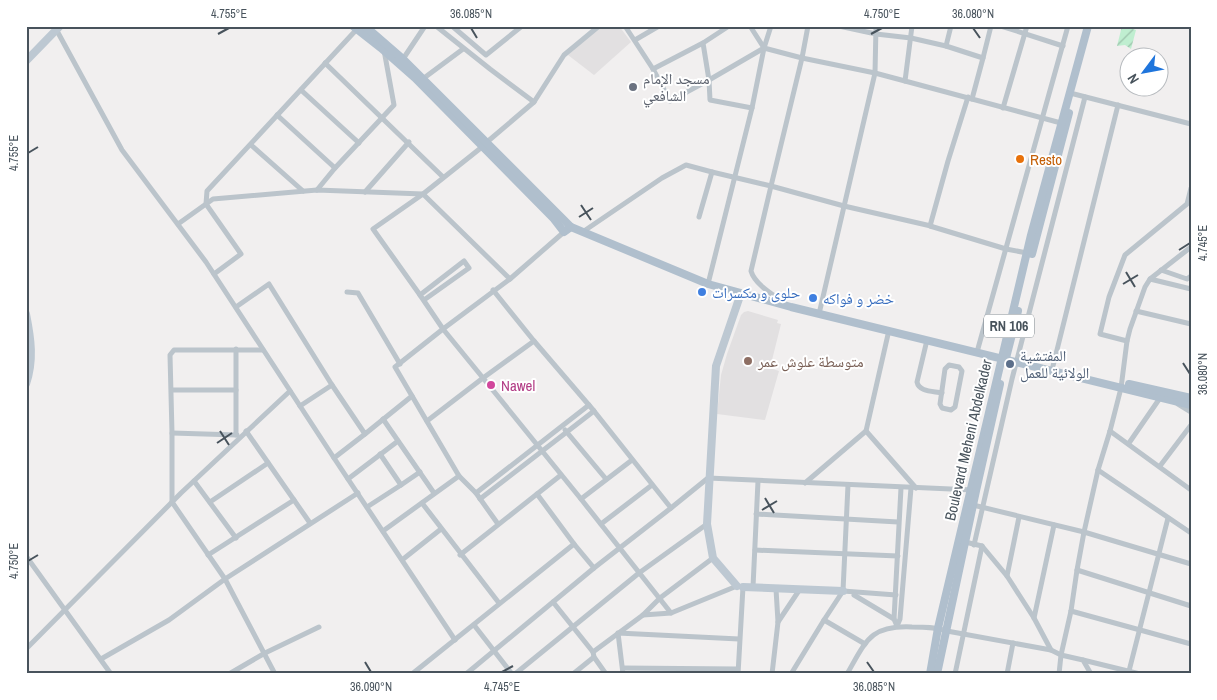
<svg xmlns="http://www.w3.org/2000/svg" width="1217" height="700" font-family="'Archivo Narrow','Noto Naskh Arabic',sans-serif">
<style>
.education{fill:#e2e0e1}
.garden{fill:url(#garden-furrows)}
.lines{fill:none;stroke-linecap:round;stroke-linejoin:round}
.street{stroke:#bbc4cb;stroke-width:5}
.secondary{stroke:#bdc8d2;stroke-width:8}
.primary{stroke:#b0bfcd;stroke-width:8}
.ticks{fill:none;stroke:#48535c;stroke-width:2}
.worship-dot{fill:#6b7280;stroke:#fff;stroke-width:2}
.food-dot{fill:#e8710a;stroke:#fff;stroke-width:2}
.shop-dot{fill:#3f7fe0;stroke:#fff;stroke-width:2}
.education-dot{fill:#8d6e63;stroke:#fff;stroke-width:2}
.service-dot{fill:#5c6f8a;stroke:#fff;stroke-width:2}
.hotel-dot{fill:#d1479c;stroke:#fff;stroke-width:2}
.labels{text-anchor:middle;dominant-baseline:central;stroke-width:4;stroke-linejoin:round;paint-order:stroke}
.shield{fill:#fff;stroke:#7f878d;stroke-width:1}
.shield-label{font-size:14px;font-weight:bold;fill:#48535c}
.worship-label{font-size:15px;fill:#5b616d;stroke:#fff;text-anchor:start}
.food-label{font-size:15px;fill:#c56008;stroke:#fff;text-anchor:start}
.shop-label{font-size:15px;fill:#366cbe;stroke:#fff;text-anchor:start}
.service-label{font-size:15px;fill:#4e5e75;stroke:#fff;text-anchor:start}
.education-label{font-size:15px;fill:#785e54;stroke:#fff;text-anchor:start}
.hotel-label{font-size:15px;fill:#b23c85;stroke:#fff;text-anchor:start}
.street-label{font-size:15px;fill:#48535c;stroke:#fff}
.neatline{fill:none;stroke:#48535c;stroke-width:2}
.ticks-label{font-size:12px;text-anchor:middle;fill:#48535c}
</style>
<defs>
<pattern id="garden-furrows" width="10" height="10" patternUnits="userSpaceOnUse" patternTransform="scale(1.25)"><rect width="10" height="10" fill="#bfeed0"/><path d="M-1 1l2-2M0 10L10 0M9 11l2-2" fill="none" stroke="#9dc3ac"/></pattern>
</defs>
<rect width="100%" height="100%" fill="#f1efef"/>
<g class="education">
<polygon points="598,26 619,26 631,42 594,75 568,55"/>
<polygon points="748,311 778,320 777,323 781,324 770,368 779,371 765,420 717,414 721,375 727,354 741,315 744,312"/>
</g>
<polygon class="garden" points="1122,26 1136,30 1131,49 1125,45 1117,46"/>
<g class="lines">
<g class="street">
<polyline points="436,26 490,69 534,102"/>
<polyline points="452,26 486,55 522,26"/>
<polyline points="625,26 653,69 670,101 709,80 710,100 752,108 764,48 750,26"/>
<polyline points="729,26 703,43 709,80 764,48"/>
<polyline points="771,26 764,48 802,58 808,26"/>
<polyline points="839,26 876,34 911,38 946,46 983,58 991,26"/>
<polyline points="876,26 875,73 802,58 771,186 844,206 931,226"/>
<polyline points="912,26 905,81 1061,123"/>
<polyline points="1001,26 1063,46"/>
<polyline points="56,29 122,150 206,262 334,458 455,640"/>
<polyline points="635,40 659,26"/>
<polyline points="946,46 951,26"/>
<polyline points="403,59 425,26"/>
<polyline points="325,63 443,177"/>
<polyline points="653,69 703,43"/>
<polyline points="424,78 463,49"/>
<polyline points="301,90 359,143"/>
<polyline points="1074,94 1191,124"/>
<polyline points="968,97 948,161 930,226 1006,249 1027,253"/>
<polyline points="972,99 983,58"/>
<polyline points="1003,108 1027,26"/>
<polyline points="277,115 335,168"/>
<polyline points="487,142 534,102 564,55 599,26"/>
<polyline points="251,145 303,191"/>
<polyline points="317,190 335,168 394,105 384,50"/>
<polyline points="365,192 409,142"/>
<path d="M699,217L712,172L771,186L751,271C755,285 775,296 786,304"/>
<polyline points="178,224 213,199 317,190 423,194 510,279"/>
<polyline points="584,231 662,178 686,165 712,172"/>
<polyline points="1161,270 1187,279 1191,276"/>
<polyline points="214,274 241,254 206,204 207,191 357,29"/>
<polyline points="1150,279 1191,289"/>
<polyline points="708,284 752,108"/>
<polyline points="493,290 534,341 483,378 443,329 510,279 564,232"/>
<polyline points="347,292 358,293 400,364"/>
<polyline points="420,295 373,229 423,194 482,147"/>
<polyline points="424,300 469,268 464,261 420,295 443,329 395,367 459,476 476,493 498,524"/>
<polyline points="236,307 269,284 332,385 365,434 412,396"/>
<polyline points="1136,311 1191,324"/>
<polyline points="819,314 875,73 905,81"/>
<path d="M927,340L917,382C919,392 933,391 942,393"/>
<polyline points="534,341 594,411 671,508 708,478 973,490"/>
<polyline points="1127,341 1100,334 1109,297 1125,255 1187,204 1191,188"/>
<polyline points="236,349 236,435"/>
<polyline points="263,350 174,350 170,355 172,433 172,502 225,579 275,674"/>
<polyline points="977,352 1068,26"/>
<polygon points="949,365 959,367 962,371 955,407 951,410 942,408 940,404 945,369"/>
<polyline points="1052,370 1118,105"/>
<polyline points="172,390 236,390"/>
<polyline points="1178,404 1191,412"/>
<polyline points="300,406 332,385"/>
<polyline points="383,419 434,493"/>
<polyline points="427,421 483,378 581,499 671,613 737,586 743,587 738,674"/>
<polyline points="565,430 606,479"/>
<polyline points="246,431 310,523"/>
<polyline points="866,431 889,330"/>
<polyline points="1110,431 1191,490"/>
<polyline points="172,433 237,435"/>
<polyline points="1129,443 1160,398"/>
<polyline points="334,458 365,434"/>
<polyline points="1160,466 1191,425"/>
<polyline points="1098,470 1191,533"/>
<polyline points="348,479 398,441"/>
<polyline points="194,481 236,538"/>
<polyline points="805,483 866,431 916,488"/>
<polyline points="401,485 420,472"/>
<polyline points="476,493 589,405"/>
<polyline points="480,499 594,411"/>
<polyline points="581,499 632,460"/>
<polyline points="210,502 268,463"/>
<polyline points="422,503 499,603"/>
<polyline points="973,505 1084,532 1191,564"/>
<polyline points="367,507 401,485 380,454"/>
<polyline points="756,514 898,522"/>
<polyline points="601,524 652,485"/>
<polyline points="383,531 459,476"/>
<polyline points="965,542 982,546 1007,576 1034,618 1051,650"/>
<polyline points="574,544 594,568"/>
<polyline points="974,545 1012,379 1085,97"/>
<polyline points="755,550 898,556"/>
<polyline points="208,555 294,500"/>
<polyline points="460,555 561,475"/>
<polyline points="26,556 111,674"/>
<polyline points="402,560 441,529"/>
<polyline points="1077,570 1191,606"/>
<polyline points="1007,576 1019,517"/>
<polyline points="753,587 758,481"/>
<polyline points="843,591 896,595"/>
<polyline points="854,595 894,619"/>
<polyline points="553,602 593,652 594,657 606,674"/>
<polyline points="1071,611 1191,644"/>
<polyline points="643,615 671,613"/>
<polyline points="1034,618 1054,525"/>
<polyline points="824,620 865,644"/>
<polyline points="778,622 800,589"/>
<polyline points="474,625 512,674"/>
<polyline points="897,626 900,619 911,488"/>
<polyline points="897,626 894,619 901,488"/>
<polyline points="26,649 181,493 290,391"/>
<polyline points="593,652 643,615 660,598 713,558"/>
<polyline points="101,659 169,620 225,579 358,493"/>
<polyline points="1083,660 1140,674"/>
<polyline points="623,668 737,669"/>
<polyline points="1129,671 1168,518"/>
<polyline points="229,674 265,653 319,627"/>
<polyline points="412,674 574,544 537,494"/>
<polyline points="466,674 594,568 671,508"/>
<polyline points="515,674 639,573 707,524"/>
<polyline points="573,674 594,657"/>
<polyline points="623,674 618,633 739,639"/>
<polyline points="772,674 778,622 776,589"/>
<polyline points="791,674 824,620 843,591 848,485"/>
<path d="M847,674C866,641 870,625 912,627C924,627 936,627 947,631L1051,650L1061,655L1083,660L1091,674"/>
<polyline points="955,674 982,546"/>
<polyline points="1007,674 1013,643"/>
<polyline points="1059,674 1061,655 1071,611 1077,570 1084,532 1098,470 1110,431 1121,388 1127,341 1130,329 1145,287 1150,279 1191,247"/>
</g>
<g class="secondary">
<polyline points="26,61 60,26"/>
<path d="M26,314C31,339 34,360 26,384"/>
<polyline points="737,586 713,558 707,524 716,366 741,293"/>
<polyline points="743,587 843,591"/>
</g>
<g class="primary">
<polyline points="353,26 381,48 415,78 554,219 564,232 571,227"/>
<polyline points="365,26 403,59 571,227 708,284 791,307 1191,405"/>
<polyline points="1032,254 1069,113"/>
<polyline points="1006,358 1018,311"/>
<polyline points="1129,384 1191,398"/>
<polyline points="930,674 938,628 1031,235 1088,26"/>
<polyline points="937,674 976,491 1000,384"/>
</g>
</g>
<path class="ticks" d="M471,28L477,38M973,28L980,38M218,34L229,28M871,34L882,28M28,153L38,147M581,205L591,220M579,217L593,208M1179,250L1190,243M1126,272L1135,287M1123,284L1138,275M1183,363L1190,374M220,431L229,445M217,443L232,433M765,498L774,513M762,510L777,501M28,561L38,555M365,662L371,672M867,662L874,672M502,672L513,666"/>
<circle class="worship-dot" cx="633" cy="87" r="5"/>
<circle class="food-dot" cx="1020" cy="159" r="5"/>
<g class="shop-dot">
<circle cx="702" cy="292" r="5"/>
<circle cx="813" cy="298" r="5"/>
</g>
<circle class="education-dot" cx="748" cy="361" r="5"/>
<circle class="service-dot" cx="1010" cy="364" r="5"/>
<circle class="hotel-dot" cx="491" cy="385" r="5"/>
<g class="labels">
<rect class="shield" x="984" y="314.5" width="50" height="23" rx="4"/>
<g class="shield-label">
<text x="1009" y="326">RN 106</text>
</g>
<g class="worship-label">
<text x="643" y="78">مسجد الإمام<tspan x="643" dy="17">الشافعي</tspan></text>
</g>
<g class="food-label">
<text x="1030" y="159">Resto</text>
</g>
<g class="shop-label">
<text x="712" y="292">حلوى و مكسرات</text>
<text x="823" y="298">خضر و فواكه</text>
</g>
<g class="service-label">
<text x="1020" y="355">المفتشية<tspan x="1020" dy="17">الولائية للعمل</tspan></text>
</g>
<g class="education-label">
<text x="758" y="361">متوسطة علوش عمر</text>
</g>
<g class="hotel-label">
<text x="501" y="385">Nawel</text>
</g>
<g class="street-label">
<text transform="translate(968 440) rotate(-77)">Boulevard Meheni Abdelkader</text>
</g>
</g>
<rect width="1217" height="700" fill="none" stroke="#ffffff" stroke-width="55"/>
<g transform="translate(1144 72) rotate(238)"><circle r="24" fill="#ffffff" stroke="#b6babe"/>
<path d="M0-4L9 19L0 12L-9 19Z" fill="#1f75dc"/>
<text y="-8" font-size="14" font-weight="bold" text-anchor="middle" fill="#48535c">N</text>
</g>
<rect x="28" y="28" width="1162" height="644" class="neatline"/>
<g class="ticks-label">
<text x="229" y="18">4.755°E</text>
<text x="471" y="18">36.085°N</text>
<text x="882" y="18">4.750°E</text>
<text x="973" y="18">36.080°N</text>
<text transform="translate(14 153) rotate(-90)" y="4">4.755°E</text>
<text transform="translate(1203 243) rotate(-90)" y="4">4.745°E</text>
<text transform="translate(1203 374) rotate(-90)" y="4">36.080°N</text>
<text transform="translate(14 561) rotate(-90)" y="4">4.750°E</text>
<text x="371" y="691">36.090°N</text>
<text x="502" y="691">4.745°E</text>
<text x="874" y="691">36.085°N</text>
</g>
</svg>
